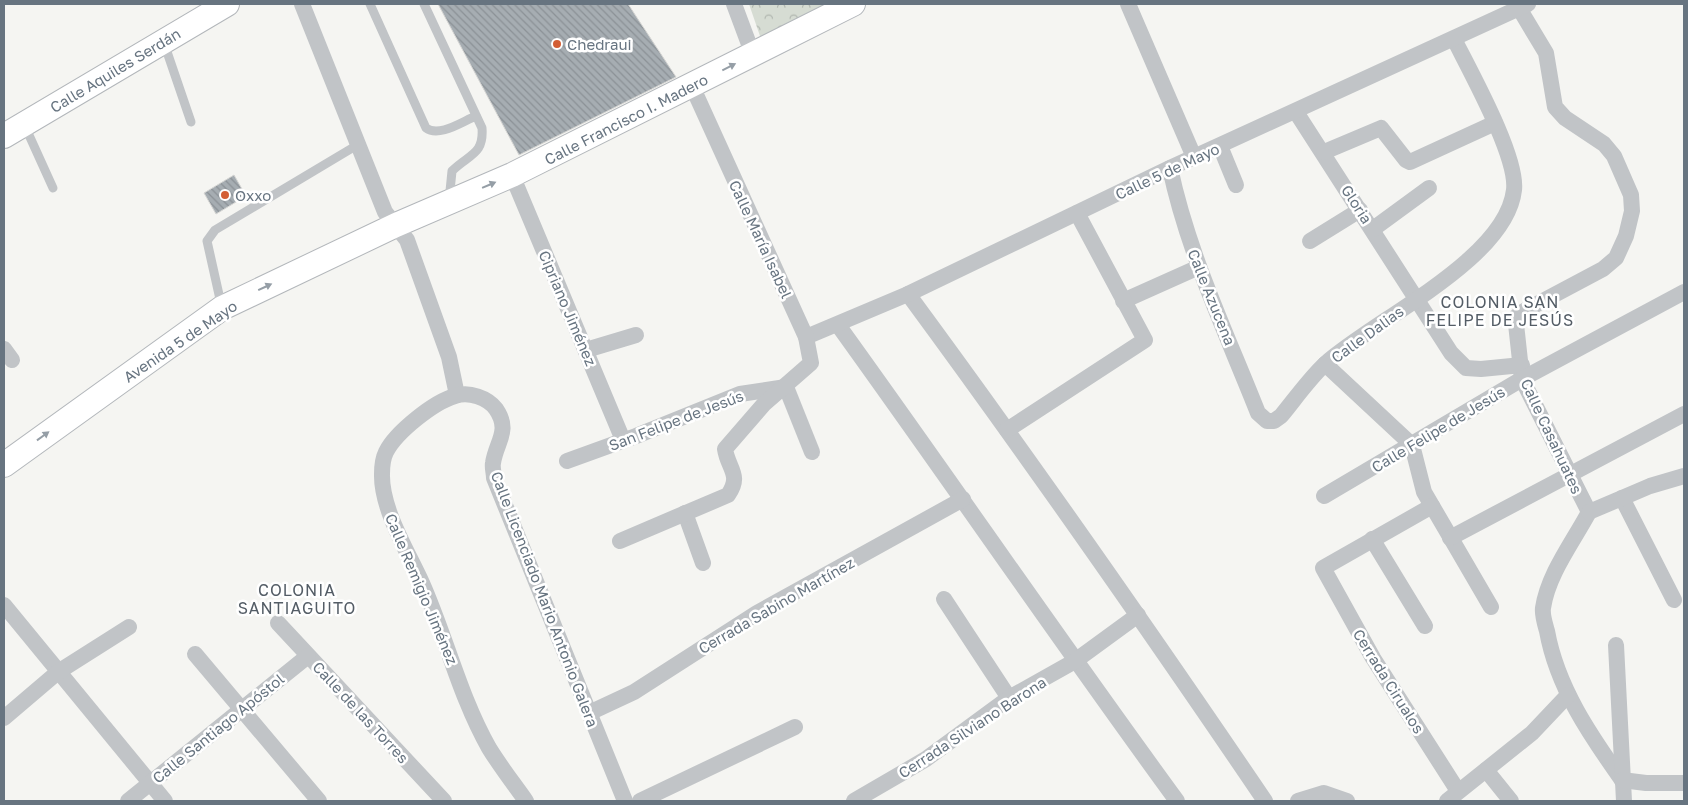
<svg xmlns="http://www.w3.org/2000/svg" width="1688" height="805" font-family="'Golos Text',sans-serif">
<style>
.forest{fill:url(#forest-crowns)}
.building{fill:url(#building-back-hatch);stroke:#d6d6d4}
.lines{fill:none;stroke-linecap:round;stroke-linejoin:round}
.secondary-casing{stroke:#b3b7bb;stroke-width:26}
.lane{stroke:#c1c4c7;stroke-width:9}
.street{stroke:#c1c4c7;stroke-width:16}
.secondary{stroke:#fff;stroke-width:24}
.oneway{fill:#959ea6}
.poi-dot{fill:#d35e34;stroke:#fff;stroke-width:2}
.labels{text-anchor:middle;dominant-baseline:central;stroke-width:5;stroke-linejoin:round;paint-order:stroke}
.poi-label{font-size:15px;fill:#677480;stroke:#fff;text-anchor:start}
.street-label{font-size:15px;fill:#677480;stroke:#fff}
.neighbourhood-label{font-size:16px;letter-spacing:1px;fill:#545d66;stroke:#fff}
</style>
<defs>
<pattern id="forest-crowns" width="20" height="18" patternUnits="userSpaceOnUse" patternTransform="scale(1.25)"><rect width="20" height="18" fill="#d6dcd3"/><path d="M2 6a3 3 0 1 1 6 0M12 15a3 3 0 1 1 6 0" fill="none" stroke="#b1b7b0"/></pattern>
<pattern id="building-back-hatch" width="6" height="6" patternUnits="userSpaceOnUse" patternTransform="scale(1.25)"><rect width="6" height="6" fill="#a6adb2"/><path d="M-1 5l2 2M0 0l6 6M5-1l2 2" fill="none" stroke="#8b9196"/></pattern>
</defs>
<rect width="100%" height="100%" fill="#f5f5f2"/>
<polygon class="forest" points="749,4 837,4 761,39"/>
<g class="building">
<polygon points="438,4 628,4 676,77 519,155"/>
<polygon points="234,175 246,196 216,214 204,193"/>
</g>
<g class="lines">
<g class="secondary-casing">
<g id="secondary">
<polyline points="4,136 227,4"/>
<polyline points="4,465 222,308 396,225 512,175 853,4"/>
</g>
</g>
<g class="lane">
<path d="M370,4L426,128C439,138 463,121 476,116"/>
<path d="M424,4L482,128C484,155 469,154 452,171L449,201"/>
<polyline points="164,43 191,122"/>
<polyline points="24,124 53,188"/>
<polyline points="222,308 207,241 215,230 359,144"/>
</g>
<g class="street">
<polyline points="302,4 385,212 407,240 449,357 457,395"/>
<polyline points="734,4 753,55"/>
<polyline points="1128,4 1194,157"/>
<polyline points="1519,8 1546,53 1555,107 1565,118 1604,144 1614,156 1631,195 1632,211 1626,236 1616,258 1603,269 1524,311 1517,316 1516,324 1522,379 1589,512"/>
<polyline points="1296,112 1451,353 1466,368 1481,369 1522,365"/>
<polyline points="1220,146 1236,185"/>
<polyline points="1324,152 1381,128 1406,160 1410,162 1495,123"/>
<path d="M1170,168C1188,253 1226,332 1258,413L1267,421H1274L1281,416C1295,399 1309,379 1325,364C1375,319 1506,260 1514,190C1518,157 1470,71 1454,39"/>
<polyline points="512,175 623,440"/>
<polyline points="1373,229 1429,188"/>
<polyline points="1310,241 1360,210"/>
<path d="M908,294C1031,461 1149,630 1265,801"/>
<polyline points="1123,301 1199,267"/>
<path d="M838,325C952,483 1062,644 1177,801"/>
<polyline points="806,337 908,294 1170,168 1528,4"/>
<polyline points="4,349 12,360"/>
<polyline points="586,350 636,335"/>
<polyline points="1325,364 1412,445 1424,492 1491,607"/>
<polyline points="786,387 812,452"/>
<polyline points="1007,430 1145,340 1077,213"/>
<polyline points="567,461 636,436 740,394 786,387"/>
<polyline points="1324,496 1522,379 1684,292"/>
<polyline points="1622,498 1674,600"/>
<polyline points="1432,506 1323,568 1373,658 1458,791"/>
<path d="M1589,512C1573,542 1548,574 1543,608C1542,615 1545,624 1547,631C1557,687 1590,735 1622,780"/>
<polyline points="1589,512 1650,486 1684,476"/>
<polyline points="685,513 703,563"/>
<polyline points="1450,538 1684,414"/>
<polyline points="1372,539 1425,626"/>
<path d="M620,541L728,495C742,475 728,469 725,449L764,404L811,363L806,337L692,86"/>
<polyline points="944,599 1009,698"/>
<polyline points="4,605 165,801"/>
<polyline points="278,623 444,801"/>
<polyline points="1616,645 1624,801"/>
<polyline points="195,654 319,801"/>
<polyline points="589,713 634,692 757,613 963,499"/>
<polyline points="4,718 58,672 129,627"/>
<polyline points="1486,770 1511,801"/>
<polyline points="1622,780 1646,783 1684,783"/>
<polyline points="128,801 308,656"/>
<path d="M526,801C514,784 500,766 489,748C460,697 446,637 422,583C408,552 381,509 382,474C382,468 383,458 386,452C396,432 434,402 455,396C469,391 488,398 496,409C511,431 496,442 493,463C492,467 494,473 494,478L625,801"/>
<polyline points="640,801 795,727"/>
<polyline points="854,801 926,759 1009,698 1075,661 1138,615"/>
<polyline points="1298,801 1324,793 1347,801"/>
<polyline points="1447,801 1532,733 1568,695"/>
</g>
<use href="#secondary" class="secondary"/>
</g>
<defs><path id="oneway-solid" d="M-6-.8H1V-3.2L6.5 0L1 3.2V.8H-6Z" transform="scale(1.25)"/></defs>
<g class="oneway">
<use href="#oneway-solid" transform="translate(729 67) rotate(-27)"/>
<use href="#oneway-solid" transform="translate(489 185) rotate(-23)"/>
<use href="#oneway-solid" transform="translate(265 287) rotate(-25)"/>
<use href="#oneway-solid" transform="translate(43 436) rotate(-36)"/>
</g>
<g class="poi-dot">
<circle cx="557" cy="44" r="5"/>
<circle cx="225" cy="195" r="5"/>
</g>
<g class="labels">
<g class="poi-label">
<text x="567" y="44">Chedraui</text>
<text x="235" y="195">Oxxo</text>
</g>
<g class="street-label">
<text transform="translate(115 70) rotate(-31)">Calle Aquiles Serdán</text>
<text transform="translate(626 119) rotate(-27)">Calle Francisco I. Madero</text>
<text transform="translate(1167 171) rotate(-25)">Calle 5 de Mayo</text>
<text transform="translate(1357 204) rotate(57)">Gloria</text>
<text transform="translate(761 239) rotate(65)">Calle María Isabel</text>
<text transform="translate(1212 297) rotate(68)">Calle Azucena</text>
<text transform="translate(568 308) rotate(67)">Cipriano Jiménez</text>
<text transform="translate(1367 334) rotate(-36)">Calle Dalias</text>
<text transform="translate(180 341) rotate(-34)">Avenida 5 de Mayo</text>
<text transform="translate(676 420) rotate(-21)">San Felipe de Jesús</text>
<text transform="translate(1438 429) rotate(-31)">Calle Felipe de Jesús</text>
<text transform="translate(1552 436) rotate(65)">Calle Casahuates</text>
<text transform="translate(422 589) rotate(67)">Calle Remigio Jiménez</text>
<text transform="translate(545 599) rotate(69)">Calle Licenciado Mario Antonio Galera</text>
<text transform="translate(776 605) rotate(-30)">Cerrada Sabino Martínez</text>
<text transform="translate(1389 681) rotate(58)">Cerrada Cirualos</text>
<text transform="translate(361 712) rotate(47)">Calle de las Torres</text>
<text transform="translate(972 727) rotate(-33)">Cerrada Silviano Barona</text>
<text transform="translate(218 728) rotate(-39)">Calle Santiago Apóstol</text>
</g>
<g class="neighbourhood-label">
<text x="1500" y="302">COLONIA SAN<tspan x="1500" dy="18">FELIPE DE JESÚS</tspan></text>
<text x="297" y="590">COLONIA<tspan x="297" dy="18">SANTIAGUITO</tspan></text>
</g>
</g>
<rect width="1688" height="805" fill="none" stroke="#677480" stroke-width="10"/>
</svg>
